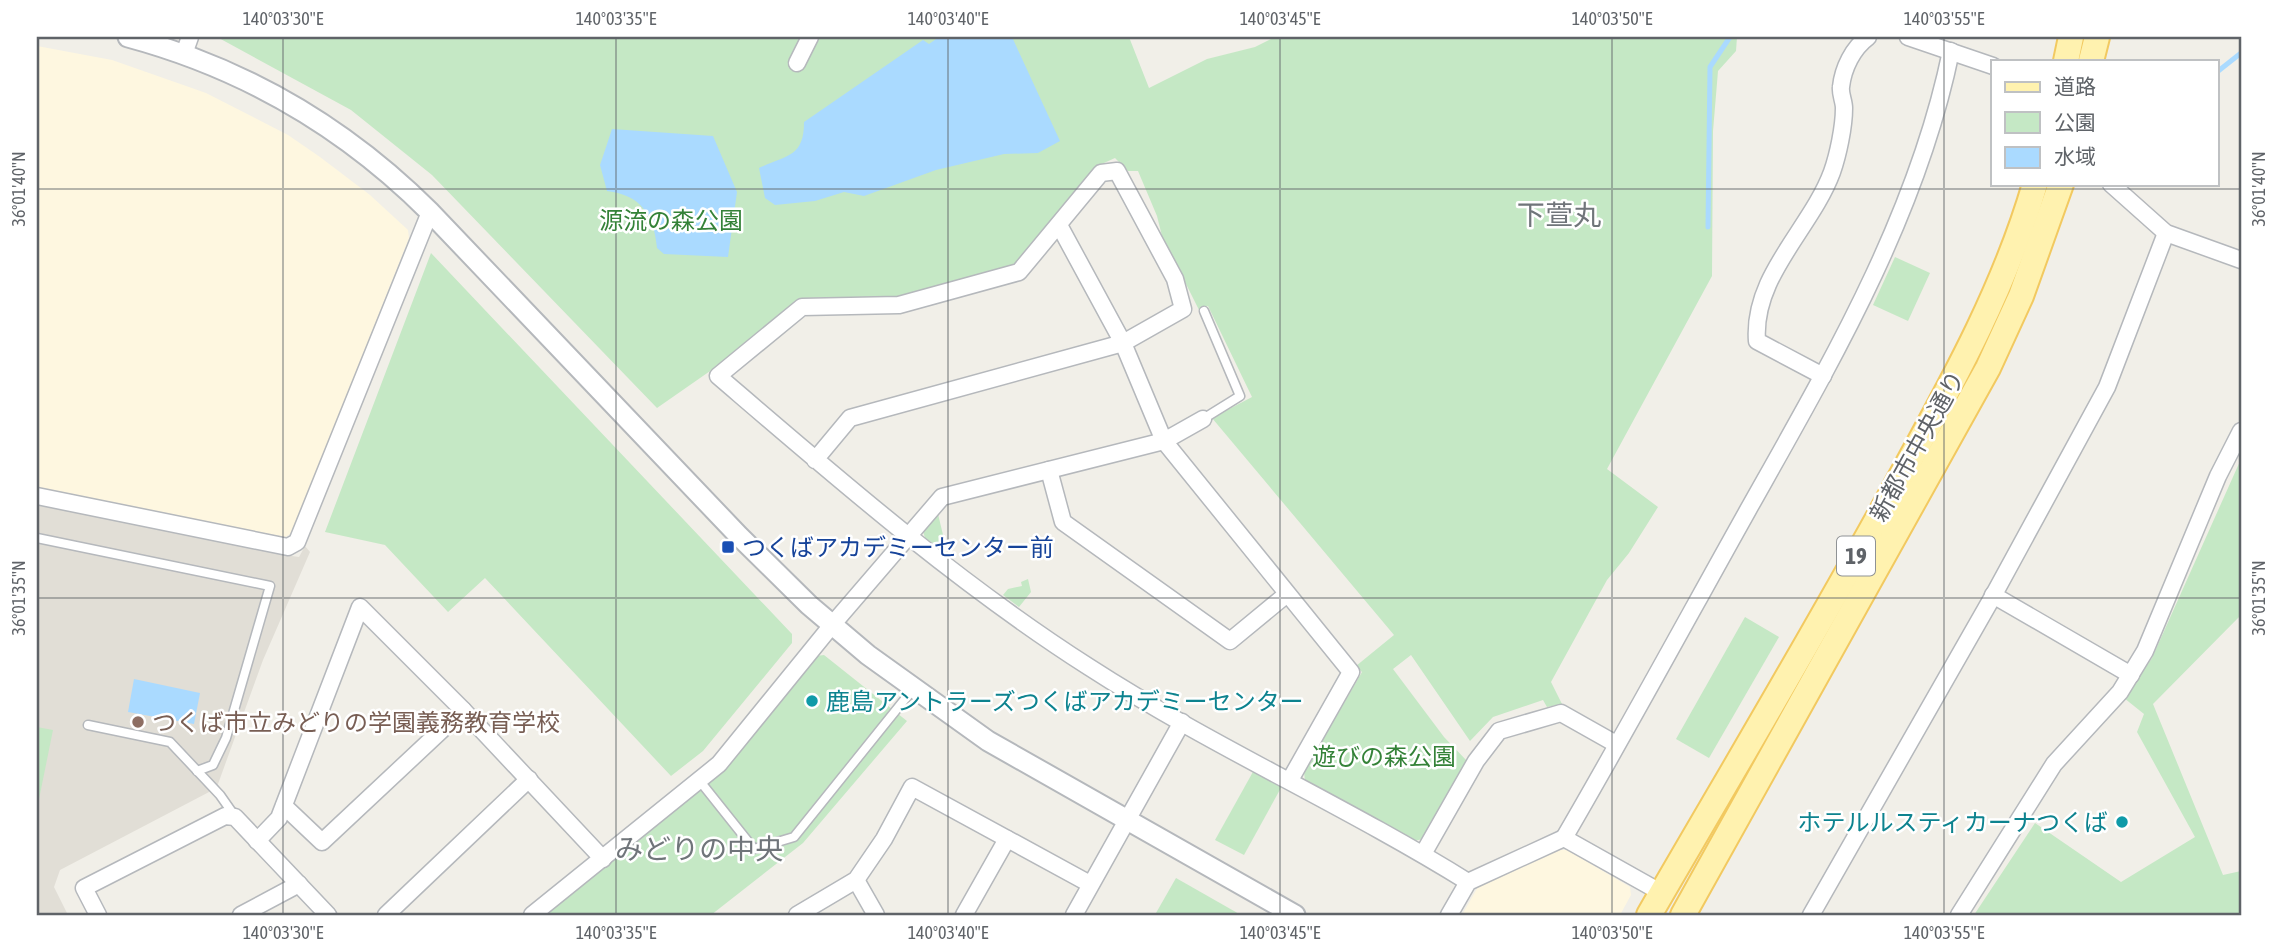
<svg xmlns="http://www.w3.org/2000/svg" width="2278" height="952" font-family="'Asap Condensed','Noto Sans JP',sans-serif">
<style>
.commercial{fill:#fef7e0}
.education{fill:#e1ded6}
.green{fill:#c5e8c5}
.water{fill:#aadaff}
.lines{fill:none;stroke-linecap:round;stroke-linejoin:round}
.stream{stroke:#aadaff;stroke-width:5}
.service-casing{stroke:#b5b8bc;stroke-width:11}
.minor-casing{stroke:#b5b8bc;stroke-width:19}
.tertiary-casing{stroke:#b5b8bc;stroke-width:23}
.primary-casing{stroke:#f2c960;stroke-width:28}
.service{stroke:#fff;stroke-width:8}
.minor{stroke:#fff;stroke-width:16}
.tertiary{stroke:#fff;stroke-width:19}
.primary{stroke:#fff2af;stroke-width:24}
.ticks{fill:none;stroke:#5f6368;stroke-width:2;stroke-opacity:0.45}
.transit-dot{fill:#1a4fb4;stroke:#fff;stroke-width:2.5}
.culture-dot{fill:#0f9aa8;stroke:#fff;stroke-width:2.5}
.education-dot{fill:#8d6e63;stroke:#fff;stroke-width:2.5}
.labels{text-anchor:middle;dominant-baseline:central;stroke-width:5;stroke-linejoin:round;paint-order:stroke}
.shield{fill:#fff;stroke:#8f9295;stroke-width:2}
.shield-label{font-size:23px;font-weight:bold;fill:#5f6368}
.park-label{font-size:24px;fill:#348238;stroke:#fff}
.street-label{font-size:24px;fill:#5f6368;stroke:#fff}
.transit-label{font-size:24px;fill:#164399;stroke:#fff;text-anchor:start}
.culture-label{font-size:24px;fill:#0d838f;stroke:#fff;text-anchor:start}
.education-label{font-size:24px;fill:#785e54;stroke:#fff;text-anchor:start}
.quarter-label{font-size:28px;fill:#70757a;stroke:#fff}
.neatline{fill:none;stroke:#5f6368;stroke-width:2.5}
.ticks-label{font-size:18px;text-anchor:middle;fill:#5f6368}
</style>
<rect width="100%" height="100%" fill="#f1efe8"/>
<g class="commercial">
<polygon points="37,46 112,60 206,93 288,135 320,157 370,195 408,230 409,238 292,533 285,537 37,487"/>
<polygon points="1556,850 1567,850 1630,887 1631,895 1620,915 1462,915 1478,887"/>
</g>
<polygon class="education" points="37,504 285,555 299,557 305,546 310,552 263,660 218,784 211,791 60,870 54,887 68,915 37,915"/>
<g class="green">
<polygon points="217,37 1129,37 1149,88 1207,59 1255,47 1275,37 1737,37 1736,51 1718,71 1713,131 1712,276 1607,469 1658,507 1629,553 1607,580 1551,682 1562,704 1547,707 1543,700 1493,717 1470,741 1411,655 1393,669 1444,737 1467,761 1423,839 1414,841 1305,781 1304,772 1362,672 1356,666 1394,635 1212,418 1252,397 1208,306 1199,310 1162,236 1157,216 1138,171 1128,171 1115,158 1095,167 1014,266 899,297 799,298 713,369 657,408 432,175 351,110"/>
<polygon points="431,253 792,634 792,643 703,751 671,776 485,578 448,612 385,545 325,532"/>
<polygon points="1895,257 1930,273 1908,321 1873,305"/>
<polygon points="2241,459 2241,615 2153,704 2223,875 2241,871 2241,915 1974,915 2035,823 2121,882 2195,837 2137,732 2144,714 2124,698 2152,658"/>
<polygon points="938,514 944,539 939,547 925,538 923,531"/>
<polygon points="1028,579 1031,592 1019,607 1003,595 1008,589 1022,586 1021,582"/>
<polygon points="1745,617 1779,637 1709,758 1676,739"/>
<polygon points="824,655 907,721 803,843 711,915 544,915 719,773 816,656"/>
<polygon points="37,727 53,730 37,809"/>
<polygon points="1254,770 1282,786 1244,855 1215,840"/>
<polygon points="1176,878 1241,915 1156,913"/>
</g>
<g class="water">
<path d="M939,37H1012L1060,141L1038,153L1004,154L936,170L864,196L844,192L815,201L775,205L765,198L759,168C787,155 804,157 804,122L923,40L929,44Z"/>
<path d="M612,129L713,136L737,192L728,257L664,254L657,248C654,215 641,195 607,191L600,165Z"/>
<polygon points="134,679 200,693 194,724 128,712"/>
</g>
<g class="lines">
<g class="stream">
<polyline points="2217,72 2241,53"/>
<polyline points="1708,227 1710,67 1730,37"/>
</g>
<g class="service-casing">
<g id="service">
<polyline points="1203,419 1240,396 1204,311"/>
<polyline points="37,538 270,586 226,738 213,765 197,771"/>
<polyline points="88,725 170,742 220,795 234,815"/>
<polyline points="699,780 754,849 794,837 913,689"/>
</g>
</g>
<g class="minor-casing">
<g id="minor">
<polyline points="1908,37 1993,66"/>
<polyline points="184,54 190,37"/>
<polyline points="797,63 810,37"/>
<polyline points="2111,184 2166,233 2241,260"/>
<polyline points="1059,225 1123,343 1164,441 1351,672 1290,780"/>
<path d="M1823,376L1757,341C1752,276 1811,229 1832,172C1838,155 1844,127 1844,108C1844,101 1840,94 1841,87C1843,68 1853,48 1868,37"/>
<path d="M815,460L850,418L1123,343L1183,309L1175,279L1117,171L1101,173L1019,272L899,305L802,307L718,376C837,478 956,582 1089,667C1211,746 1344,805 1468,882"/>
<polyline points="1049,470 1063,522 1230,641 1287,594"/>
<polyline points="37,496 288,547 297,542 430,212"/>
<polyline points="1993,595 2131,675"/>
<polyline points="284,806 322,842 463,710"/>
<path d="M1564,838C1627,730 1687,619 1748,510C1830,364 1917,217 1951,51"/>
<polyline points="257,841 279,818 360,607 463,710 603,859"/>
<polyline points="1423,854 1476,761 1499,731 1561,713 1616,744"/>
<polyline points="856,880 876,915"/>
<polyline points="98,915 84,888 225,816 235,817 328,915"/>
<polyline points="241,915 299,884"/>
<polyline points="386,915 529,779"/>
<polyline points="532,915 719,764 832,625 942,497 1164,441 1203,419"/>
<polyline points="797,915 856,880 884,839 912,787 1090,884"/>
<polyline points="964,915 1007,839"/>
<polyline points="1074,915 1182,722"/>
<polyline points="1449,915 1468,882 1564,838 1662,893"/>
<polyline points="1811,915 1992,598 2107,387 2166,233"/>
<polyline points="1959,915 2054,764 2120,692 2145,651 2218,476 2241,431"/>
</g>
</g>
<g class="tertiary-casing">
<path id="tertiary" d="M128,37C243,68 345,127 430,212L739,536L809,605L868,655L988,741L1295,915"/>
</g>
<g class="primary-casing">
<g id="primary">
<polyline points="2066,61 2071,37"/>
<polyline points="2091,61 2097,37"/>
<path d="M1649,915C1733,770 1820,625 1900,478C1952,383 2005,288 2035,184"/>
<polyline points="1683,915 1988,368 2021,296 2061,184"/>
</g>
</g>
<use href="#service" class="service"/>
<use href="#minor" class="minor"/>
<use href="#tertiary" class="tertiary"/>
<use href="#primary" class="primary"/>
</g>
<path class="ticks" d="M283,37V915M616,37V915M948,37V915M1280,37V915M1612,37V915M1944,37V915M37,189H2241M37,598H2241"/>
<rect class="transit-dot" x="721" y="540" width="14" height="14" rx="3.5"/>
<g class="culture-dot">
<circle cx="812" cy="701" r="7"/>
<circle cx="2122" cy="822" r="7"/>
</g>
<circle class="education-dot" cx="138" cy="722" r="7"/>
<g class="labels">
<rect class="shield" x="1837" y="536.5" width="38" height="39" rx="5"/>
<g class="shield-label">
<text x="1856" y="556">19</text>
</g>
<g class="park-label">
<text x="671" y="220">源流の森公園</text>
<text x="1384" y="756">遊びの森公園</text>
</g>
<g class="street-label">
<text transform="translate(1917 446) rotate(-61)">新都市中央通り</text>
</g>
<g class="transit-label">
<text x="742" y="547">つくばアカデミーセンター前</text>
</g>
<g class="culture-label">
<text x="826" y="701">鹿島アントラーズつくばアカデミーセンター</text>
<text x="2108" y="822" text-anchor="end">ホテルルスティカーナつくば</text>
</g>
<g class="education-label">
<text x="152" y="722">つくば市立みどりの学園義務教育学校</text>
</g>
<g class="quarter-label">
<text x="1559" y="215">下萱丸</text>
<text x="699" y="849">みどりの中央</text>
</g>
</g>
<rect width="2278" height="952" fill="none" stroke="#ffffff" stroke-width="77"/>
<rect x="1991" y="60" width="228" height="126" fill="#ffffff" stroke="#bfc1c3" stroke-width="2"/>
<rect x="2005" y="82" width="35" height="10" fill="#fff2af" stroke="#bfc1c3" stroke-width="2"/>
<text x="2054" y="94" font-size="21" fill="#5f6368">道路</text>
<rect x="2005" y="112" width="35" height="21" fill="#c5e8c5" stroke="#bfc1c3" stroke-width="2"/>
<text x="2054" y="130" font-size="21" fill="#5f6368">公園</text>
<rect x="2005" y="147" width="35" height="21" fill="#aadaff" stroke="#bfc1c3" stroke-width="2"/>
<text x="2054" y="164" font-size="21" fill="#5f6368">水域</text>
<rect x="38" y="38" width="2202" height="876" class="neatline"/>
<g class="ticks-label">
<text x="283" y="25">140°03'30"E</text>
<text x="616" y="25">140°03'35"E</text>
<text x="948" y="25">140°03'40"E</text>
<text x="1280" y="25">140°03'45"E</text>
<text x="1612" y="25">140°03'50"E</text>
<text x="1944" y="25">140°03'55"E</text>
<text transform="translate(19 189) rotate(-90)" y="6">36°01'40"N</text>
<text transform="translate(2259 189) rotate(-90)" y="6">36°01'40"N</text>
<text transform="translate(19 598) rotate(-90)" y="6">36°01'35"N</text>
<text transform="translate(2259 598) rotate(-90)" y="6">36°01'35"N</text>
<text x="283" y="939">140°03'30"E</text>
<text x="616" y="939">140°03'35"E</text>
<text x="948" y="939">140°03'40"E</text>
<text x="1280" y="939">140°03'45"E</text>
<text x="1612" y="939">140°03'50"E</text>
<text x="1944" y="939">140°03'55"E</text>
</g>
</svg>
